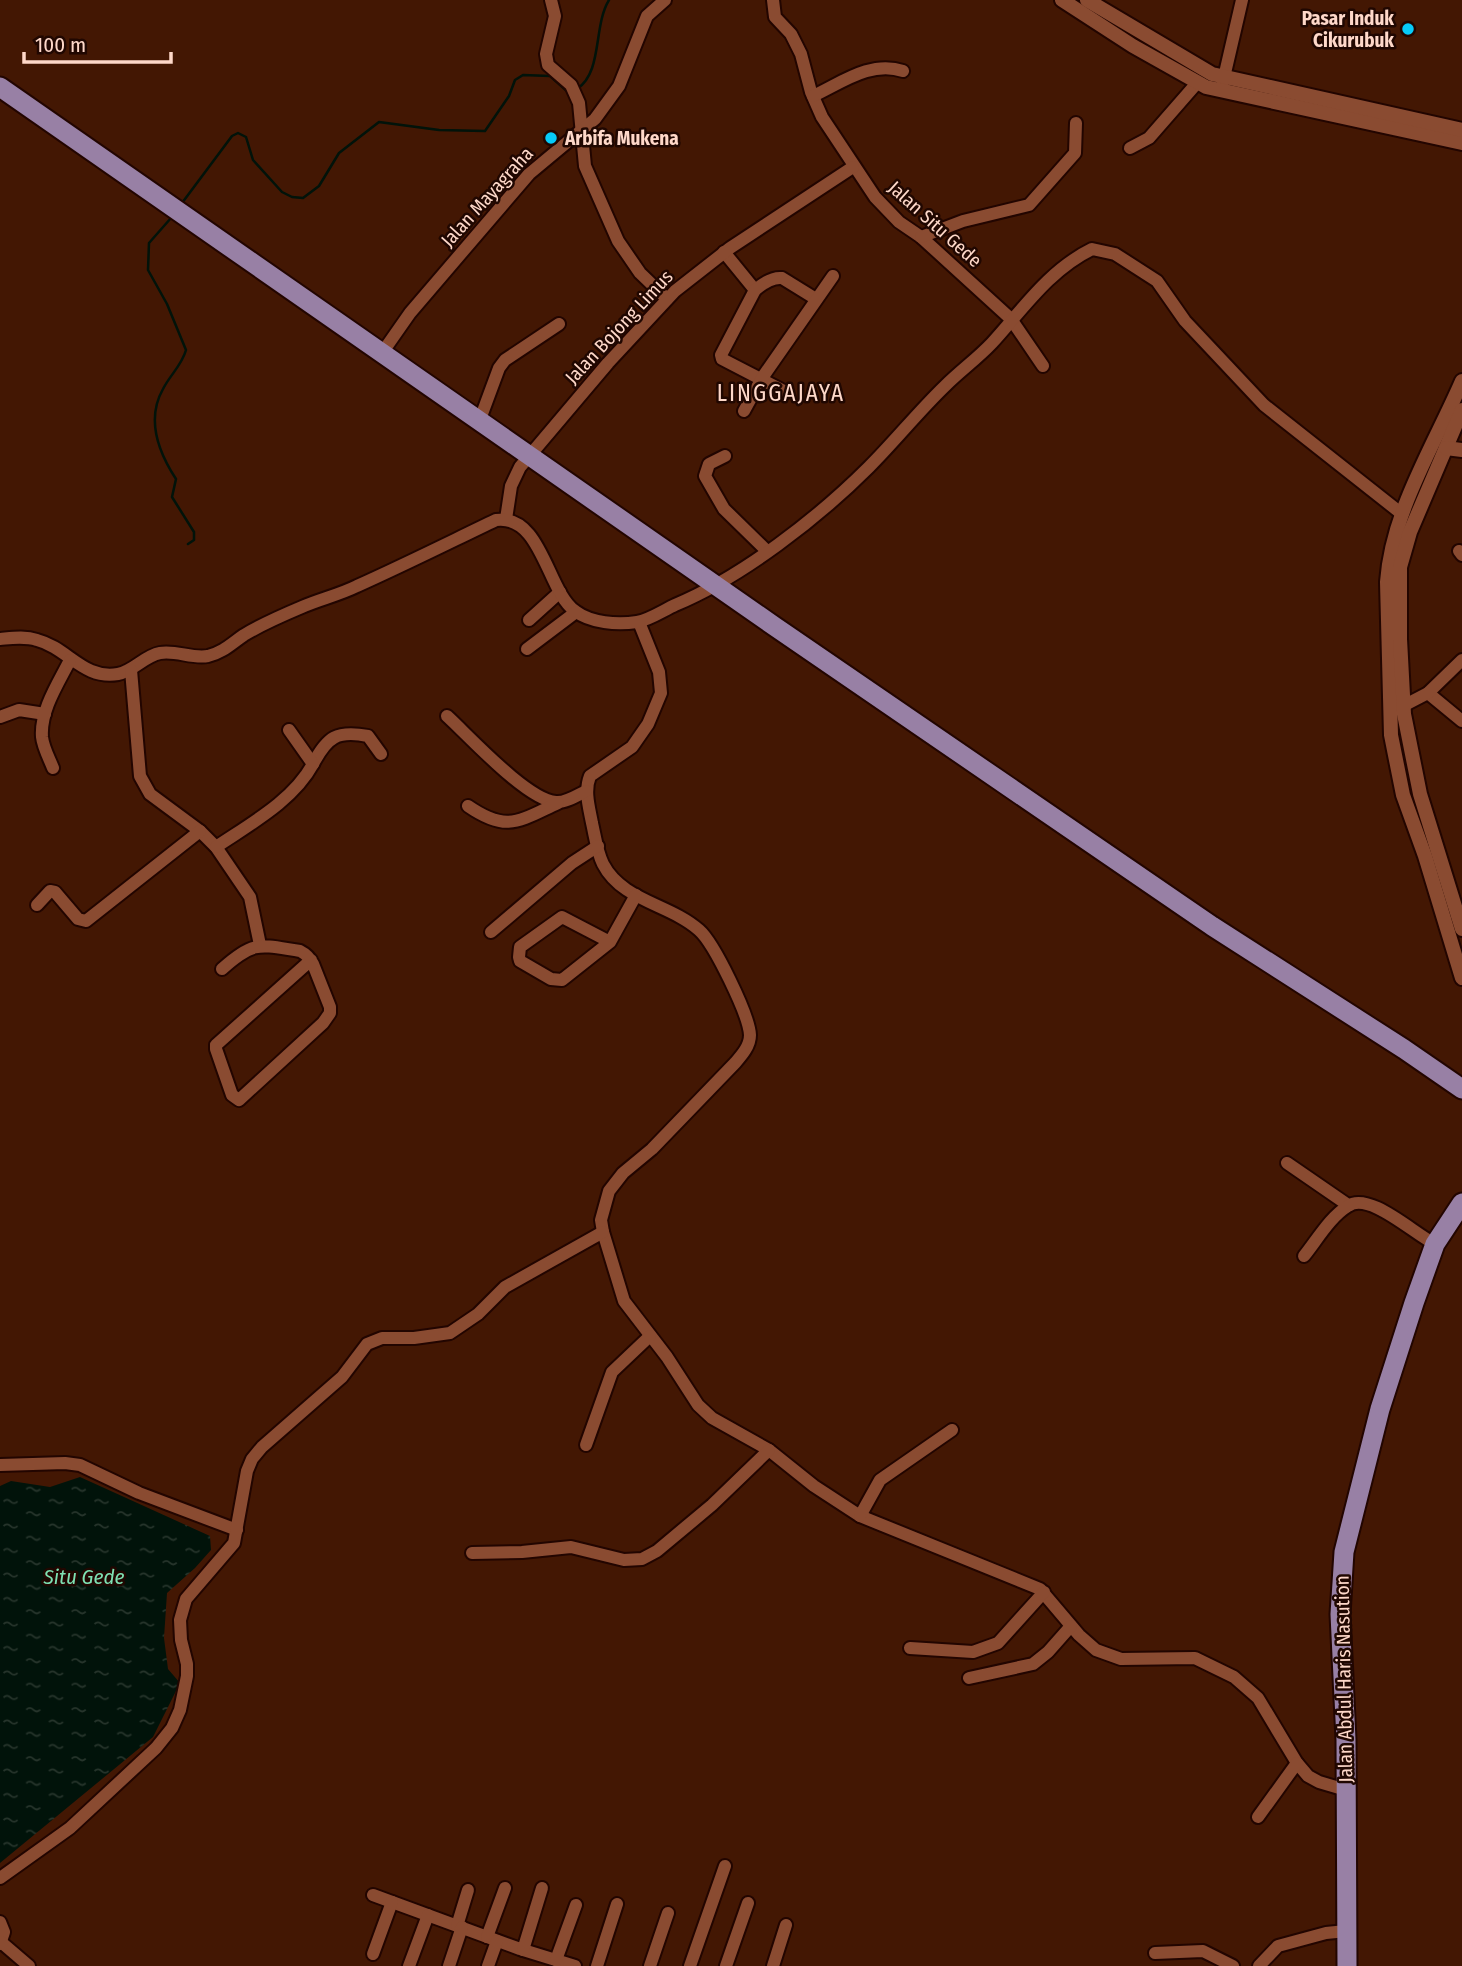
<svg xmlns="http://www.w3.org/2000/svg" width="1462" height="1966" font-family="'Fira Sans Condensed',sans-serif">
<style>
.water{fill:url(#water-ripples)}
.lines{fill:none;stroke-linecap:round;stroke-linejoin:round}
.stream{stroke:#01130a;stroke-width:2.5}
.minor-casing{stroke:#220500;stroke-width:16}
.tertiary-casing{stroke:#220500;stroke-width:18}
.primary-casing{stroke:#220500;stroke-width:23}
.minor{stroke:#8a4b31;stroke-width:12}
.tertiary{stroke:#8a4b31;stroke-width:14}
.primary{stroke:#9880a5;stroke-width:19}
.poi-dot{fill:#07cbf9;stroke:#200701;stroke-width:2.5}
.labels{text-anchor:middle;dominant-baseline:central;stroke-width:5;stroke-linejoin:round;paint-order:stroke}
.poi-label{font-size:19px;font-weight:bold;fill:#fed8c9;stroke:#200701;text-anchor:end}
.street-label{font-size:19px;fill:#fed8c9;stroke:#200701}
.water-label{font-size:21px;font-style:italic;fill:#7ee1b3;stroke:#200701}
.quarter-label{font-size:23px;letter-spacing:2px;fill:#fed8c9;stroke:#200701}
</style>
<defs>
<pattern id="water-ripples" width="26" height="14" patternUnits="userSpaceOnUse" patternTransform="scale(1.75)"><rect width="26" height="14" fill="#01130a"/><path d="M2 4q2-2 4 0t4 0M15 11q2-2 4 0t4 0" fill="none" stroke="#27352c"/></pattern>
</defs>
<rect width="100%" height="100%" fill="#431703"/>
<polygon class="water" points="80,1477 210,1536 211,1550 195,1568 167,1593 164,1638 168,1669 180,1683 153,1737 0,1863 0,1486 11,1481 50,1487"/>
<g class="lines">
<g class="stream">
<path d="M577,89C603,72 593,26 609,0"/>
<polyline points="182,203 232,136 238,133 246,137 253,160 282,192 292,197 303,198 319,186 339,153 379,122 439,130 485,131 509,96 515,80 523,75 550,76 568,92"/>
<path d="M171,218L149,243L148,270L167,304L186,350C182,365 170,375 163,389C146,419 159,453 176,479L172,497L194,532V540L188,544"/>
</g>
<g class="minor-casing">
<g id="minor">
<polyline points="551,0 555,16 546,54 548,65 571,85 579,103 585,166 618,241 640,273 667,299"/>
<polyline points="773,0 775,17 791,34 801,54 811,92 822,117 875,197 899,222 921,237 1011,319 1043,366"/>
<polyline points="1222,86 1242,0"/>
<path d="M813,96C841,83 871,60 903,71"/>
<polyline points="1130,148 1149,138 1197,83"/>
<polyline points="921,237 963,221 1029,205 1075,153 1076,123"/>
<polyline points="724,252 755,290"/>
<polyline points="382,353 410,313 529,174 595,119 619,86 647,16 665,0"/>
<path d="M784,391L722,359L721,355L755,290C762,284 773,277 782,278L816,299"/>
<polyline points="744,411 762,378 833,276"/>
<polyline points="479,422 499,368 505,360 559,324"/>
<polyline points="725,456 709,464 705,476 724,509 767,551"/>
<polyline points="506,519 511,486 520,467 608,363 675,291 730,248 853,167"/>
<polyline points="1459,551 1462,555"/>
<polyline points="529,620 560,592"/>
<path d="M639,622L659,672L661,693L648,724L632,747L590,776C584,791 589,807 592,823C595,836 597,852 603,864C622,901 670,904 699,930C714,943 749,1015 750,1035C750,1046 742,1055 735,1063L652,1149L623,1173L609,1191L601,1220L603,1232L624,1301L667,1357L698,1405L712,1418L769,1450L814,1486L860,1516L1040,1589L1079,1635L1096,1650L1121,1659L1195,1658L1234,1677L1258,1698L1297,1763L1308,1776L1319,1782L1346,1790"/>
<path d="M0,639C12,638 25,636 37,640C68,648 83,680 118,674C134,671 144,656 160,653C176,650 192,659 208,656C224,652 232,643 244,635C262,624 283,615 302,607C320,599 339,595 357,586C404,565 450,542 496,520C542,514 547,591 575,611C591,623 617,625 637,622C649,620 664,610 675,605C742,577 818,518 869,467C895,441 918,412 945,386C960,371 978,358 992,343C1023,309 1049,270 1092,249L1115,254L1157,281L1185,321L1264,405L1402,514"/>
<polyline points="527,649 576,612"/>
<polyline points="131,670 140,776 150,794 200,831 216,847 250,897 260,945"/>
<polyline points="1428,693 1462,721"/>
<polyline points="1403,706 1428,693 1462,660"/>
<path d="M447,716C469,736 527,800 556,802C565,803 578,795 586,791"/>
<polyline points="0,717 19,710 45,714"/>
<path d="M313,764C327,737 337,730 368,736L381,754"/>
<path d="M53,768C49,758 43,747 42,737C40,710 59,682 70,660"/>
<path d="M468,806C507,833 519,821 558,803"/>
<path d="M216,847C250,824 293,801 313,764L289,730"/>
<polyline points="37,905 50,891 55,892 78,919 86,921 200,831"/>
<polyline points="491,932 572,863 598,846"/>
<polyline points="610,942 562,917 520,947 519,957 520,961 551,979 562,980 610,942 636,895"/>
<path d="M222,969C254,940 260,945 300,951C306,954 310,958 313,964L330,1007V1013L323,1023L239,1100L232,1095L216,1049V1045L311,960"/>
<polyline points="1287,1163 1348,1205"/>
<path d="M1304,1256C1317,1240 1330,1217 1348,1206C1369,1191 1414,1234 1435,1244"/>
<polyline points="586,1445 612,1372 650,1336"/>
<polyline points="0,1465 65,1463 80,1465 139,1493 237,1530"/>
<polyline points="860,1516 880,1480 952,1430"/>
<polyline points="472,1553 522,1552 571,1547 624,1560 642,1559 657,1551 712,1505 769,1450"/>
<polyline points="910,1648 973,1652 998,1643 1044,1592"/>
<polyline points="969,1678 1033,1664 1048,1652 1071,1626"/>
<polyline points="1258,1817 1297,1763"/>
<polyline points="0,1878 70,1828 156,1748 172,1728 180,1710 187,1676 187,1664 181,1640 180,1620 186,1599 234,1543 247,1471 252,1459 262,1447 342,1377 367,1344 382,1338 414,1338 450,1333 478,1314 505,1287 603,1232"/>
<polyline points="373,1895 520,1949 575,1966"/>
<polyline points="0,1922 4,1932 0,1944"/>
<polyline points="457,1926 468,1890"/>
<polyline points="487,1937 505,1888"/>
<polyline points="1,1942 29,1966"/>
<polyline points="523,1950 542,1888"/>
<polyline points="1155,1953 1203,1951 1233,1966"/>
<polyline points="373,1954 392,1902"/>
<polyline points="556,1960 576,1905"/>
<polyline points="409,1966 428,1915"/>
<polyline points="449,1966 462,1927"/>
<polyline points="488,1966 497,1941"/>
<polyline points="597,1966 617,1904"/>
<polyline points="650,1966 668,1913"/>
<polyline points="690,1966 725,1866"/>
<polyline points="726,1966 748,1903"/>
<polyline points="773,1966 786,1925"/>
<polyline points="1259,1966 1278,1946 1326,1933 1346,1931"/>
</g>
</g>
<g class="tertiary-casing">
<g id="tertiary">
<polyline points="1062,0 1133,46 1206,87 1462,143"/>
<polyline points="1087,0 1212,74 1462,130"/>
<path d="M1462,381C1434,446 1392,511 1387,582L1391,735L1403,795L1425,856L1462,978"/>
<polyline points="1462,410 1410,532 1400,567 1400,639 1404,714 1420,794 1462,929"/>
<polyline points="1446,448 1462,450"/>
</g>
</g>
<g class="primary-casing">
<g id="primary">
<polyline points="0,87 774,626 1212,926 1404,1049 1462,1089"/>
<polyline points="1347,1966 1346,1740 1340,1614 1344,1552 1380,1409 1414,1303 1435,1244 1462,1203"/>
</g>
</g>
<use href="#minor" class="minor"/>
<use href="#tertiary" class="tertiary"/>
<use href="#primary" class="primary"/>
</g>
<g class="poi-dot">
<circle cx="1408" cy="29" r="7"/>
<circle cx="551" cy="138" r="7"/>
</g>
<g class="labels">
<g class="poi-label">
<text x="1394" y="18">Pasar Induk<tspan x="1394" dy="22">Cikurubuk</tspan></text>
<text x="565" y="138" text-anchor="start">Arbifa Mukena</text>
</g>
<g class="street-label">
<text transform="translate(487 197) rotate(-48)">Jalan Mayagraha</text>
<text transform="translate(935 224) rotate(42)">Jalan Situ Gede</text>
<text transform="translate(619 327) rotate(-47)">Jalan Bojong Limus</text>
<text transform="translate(1344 1679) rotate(-91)">Jalan Abdul Haris Nasution</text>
</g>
<g class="water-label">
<text x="84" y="1577">Situ Gede</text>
</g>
<g class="quarter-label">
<text x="781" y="393">LINGGAJAYA</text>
</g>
</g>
<path d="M24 52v10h147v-10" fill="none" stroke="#fed8c9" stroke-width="3.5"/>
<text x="35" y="52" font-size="21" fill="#fed8c9" stroke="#200701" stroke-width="5" paint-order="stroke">100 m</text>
</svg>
